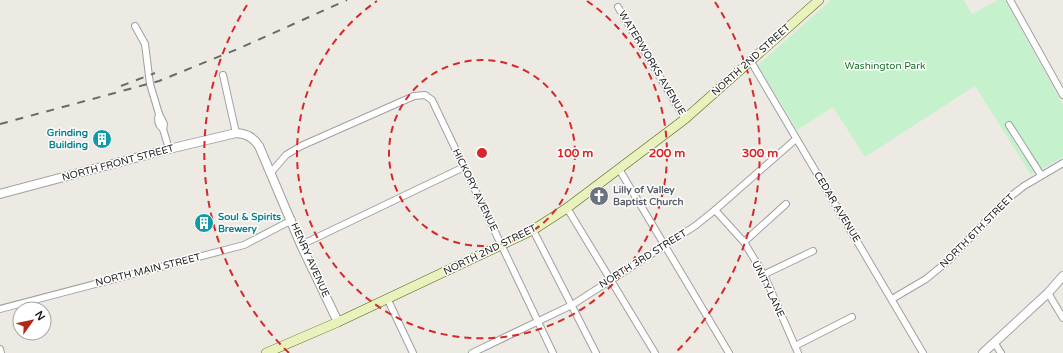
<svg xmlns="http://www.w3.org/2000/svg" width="1063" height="353" font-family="'Varela Round',sans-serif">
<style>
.park{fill:#c5f2cd}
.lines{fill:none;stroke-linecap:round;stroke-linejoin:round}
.minor-casing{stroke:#a0a0a0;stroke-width:8}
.tertiary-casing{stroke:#a0a0a0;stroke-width:10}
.secondary-casing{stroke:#536512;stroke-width:10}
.minor{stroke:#fff;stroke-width:6}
.tertiary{stroke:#fff;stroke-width:8}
.secondary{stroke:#e9f1bc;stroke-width:9}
.rail{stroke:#6a6a6a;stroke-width:2;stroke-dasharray:8 8;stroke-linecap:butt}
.ring{fill:none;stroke:#d62828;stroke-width:2;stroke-dasharray:7 5}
.labels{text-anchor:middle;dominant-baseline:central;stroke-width:3;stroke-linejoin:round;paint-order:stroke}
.street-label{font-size:10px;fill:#1c1c1c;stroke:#fff}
.park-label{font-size:10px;fill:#186c28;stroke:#fff}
.culture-label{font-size:10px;font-weight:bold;fill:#0d838f;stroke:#fff;text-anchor:end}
.worship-label{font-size:10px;font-weight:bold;fill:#5b616d;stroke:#fff;text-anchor:start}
.centre{fill:#d62828;stroke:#fff;stroke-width:2}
.ring-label{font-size:12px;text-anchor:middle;font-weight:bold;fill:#d62828;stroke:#fff;stroke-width:3;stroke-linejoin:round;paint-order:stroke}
</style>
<rect width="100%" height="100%" fill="#eceae3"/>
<polygon class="park" points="831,0 964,0 972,14 998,0 1005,0 1063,105 1063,157 1031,175 975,86 865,157 833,107 797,130 758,65"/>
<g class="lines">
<g class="minor-casing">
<g id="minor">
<polyline points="1010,0 1063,95"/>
<polyline points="618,7 685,119"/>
<polyline points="135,26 145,44 150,84 159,114 164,124 163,129 169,149"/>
<polyline points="750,60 923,353"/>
<polyline points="223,75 236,133"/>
<path d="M159,114C157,120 158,125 163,129"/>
<polyline points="1009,125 1041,175"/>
<polyline points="619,169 729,353"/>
<polyline points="270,172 274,169 286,155 301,146 414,96 425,95 432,100 553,353"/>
<polyline points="567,208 655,353"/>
<polyline points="715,210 744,242 765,277 798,353"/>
<polyline points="533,230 596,353"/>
<polyline points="744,242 786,204"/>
<polyline points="301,245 464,167"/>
<polyline points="763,275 813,251"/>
<polyline points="1048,293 1063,318"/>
<polyline points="387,298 413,353"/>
<polyline points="892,299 926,279 949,260 1006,200 1024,186 1063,163"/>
<polyline points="0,309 244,245 292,220"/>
<polyline points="994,342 1001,353"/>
<polyline points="795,346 852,317"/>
<polyline points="0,349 1,353"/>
<polyline points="472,353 572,305 695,226 715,210 796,139"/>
</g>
</g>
<g class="tertiary-casing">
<g id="tertiary">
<path d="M0,194L169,149L236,133C247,134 253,137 259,146L301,245L338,322"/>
<polyline points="983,353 1048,293 1063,276"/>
</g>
</g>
<g class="secondary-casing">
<polyline id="secondary" points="266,353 338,322 533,230 567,208 685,119 819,0"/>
</g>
<use href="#minor" class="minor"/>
<use href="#tertiary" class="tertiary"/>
<use href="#secondary" class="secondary"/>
<g class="rail">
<polyline points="121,86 155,73"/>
<polyline points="0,124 159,81 240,48 347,0"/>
</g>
</g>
<g class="ring">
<circle cx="482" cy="153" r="93"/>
<path d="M587 1A185 185 0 1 1 377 1"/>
<path d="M289 353A278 278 0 0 1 249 2M715 2A278 278 0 0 1 675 353"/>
</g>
<defs>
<g id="building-disc" transform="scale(1)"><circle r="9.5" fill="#0f9aa8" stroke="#fff"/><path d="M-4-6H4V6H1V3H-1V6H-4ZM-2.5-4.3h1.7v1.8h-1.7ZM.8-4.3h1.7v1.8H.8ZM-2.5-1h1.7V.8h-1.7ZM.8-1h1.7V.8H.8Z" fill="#fff"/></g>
<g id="church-disc" transform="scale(1)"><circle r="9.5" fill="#6b7280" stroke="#fff"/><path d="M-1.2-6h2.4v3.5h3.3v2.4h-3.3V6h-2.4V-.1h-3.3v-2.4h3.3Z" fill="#fff"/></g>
</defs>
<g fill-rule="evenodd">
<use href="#building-disc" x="102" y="139"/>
<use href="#church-disc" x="599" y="196"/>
<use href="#building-disc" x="204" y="223"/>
</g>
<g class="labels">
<g class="street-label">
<text transform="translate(751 60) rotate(-42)">NORTH 2ND STREET</text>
<text transform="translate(652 63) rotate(59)">WATERWORKS AVENUE</text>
<text transform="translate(118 163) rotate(-15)">NORTH FRONT STREET</text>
<text transform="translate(475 190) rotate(64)">HICKORY AVENUE</text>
<text transform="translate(837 207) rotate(59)">CEDAR AVENUE</text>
<text transform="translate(977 231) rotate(-45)">NORTH 6TH STREET</text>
<text transform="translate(490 250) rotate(-26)">NORTH 2ND STREET</text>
<text transform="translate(643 259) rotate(-32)">NORTH 3RD STREET</text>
<text transform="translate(310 260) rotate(66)">HENRY AVENUE</text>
<text transform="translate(148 270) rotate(-14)">NORTH MAIN STREET</text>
<text transform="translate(768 289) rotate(64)">UNITY LANE</text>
</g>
<g class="park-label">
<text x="885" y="66">Washington Park</text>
</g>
<g class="culture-label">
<text x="88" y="133">Grinding<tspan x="88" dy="12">Building</tspan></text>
<text x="218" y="217" text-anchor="start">Soul &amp; Spirits<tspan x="218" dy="12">Brewery</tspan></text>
</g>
<g class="worship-label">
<text x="613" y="190">Lilly of Valley<tspan x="613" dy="12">Baptist Church</tspan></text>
</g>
</g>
<circle cx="482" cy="153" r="6" class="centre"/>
<g class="ring-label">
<text x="575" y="157">100 m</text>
<text x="667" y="157">200 m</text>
<text x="760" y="157">300 m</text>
</g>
<g transform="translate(32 321) rotate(57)"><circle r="19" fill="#ffffff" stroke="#a4a4a4"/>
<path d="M0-3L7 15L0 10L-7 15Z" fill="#b02818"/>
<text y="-6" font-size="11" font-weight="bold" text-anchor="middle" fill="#1c1c1c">N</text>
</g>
</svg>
